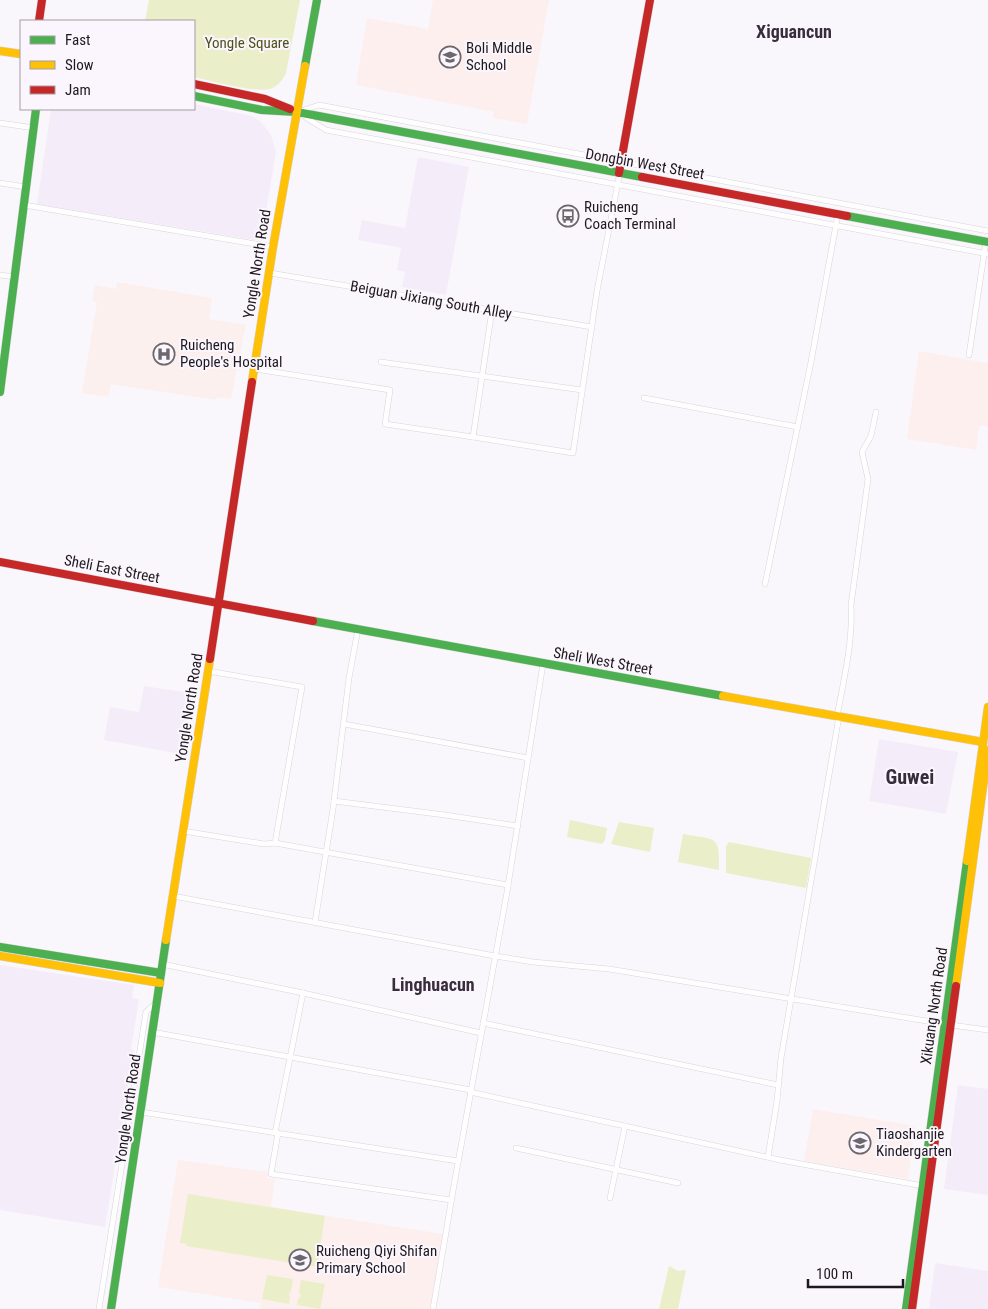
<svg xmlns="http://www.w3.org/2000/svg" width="988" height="1309" font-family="'Roboto Condensed',sans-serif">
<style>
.built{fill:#f5ecf9}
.education{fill:#fcefee}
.medical{fill:#fbf0ed}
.green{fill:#eaeec9}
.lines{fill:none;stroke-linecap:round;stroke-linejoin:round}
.street-casing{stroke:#d8d4da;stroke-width:6}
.fast-casing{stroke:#d8d4da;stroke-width:9}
.slow-casing{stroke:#d8d4da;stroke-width:9}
.jam-casing{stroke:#d8d4da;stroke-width:9}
.street{stroke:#fefeff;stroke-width:5}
.fast{stroke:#4caf50;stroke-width:8}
.slow{stroke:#ffc107;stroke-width:8}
.jam{stroke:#c62828;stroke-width:8}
.labels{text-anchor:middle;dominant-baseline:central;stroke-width:4;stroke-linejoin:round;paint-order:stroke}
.park-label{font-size:15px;fill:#4c5219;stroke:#fbf6fd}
.poi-label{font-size:15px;fill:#1e191f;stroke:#fbf6fd;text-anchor:start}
.street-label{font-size:15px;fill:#1e191f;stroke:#fbf6fd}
.quarter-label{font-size:18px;font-weight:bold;fill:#382d3b;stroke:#fbf6fd}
.district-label{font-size:20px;font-weight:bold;fill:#382d3b;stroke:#fbf6fd}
</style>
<rect width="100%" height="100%" fill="#faf7fc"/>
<g class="built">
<polygon points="194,104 252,116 261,122 271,135 276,152 261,241 37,204 51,109 194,109"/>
<polygon points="418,157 469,167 446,295 402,287 405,272 397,270 401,248 358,240 362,220 405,228"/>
<polygon points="144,686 190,693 180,754 104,740 110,707 139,712"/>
<polygon points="879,739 958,752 946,814 869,801"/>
<polygon points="0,965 134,985 132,998 139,999 131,1049 134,1050 105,1227 0,1210"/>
<polygon points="958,1085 988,1089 988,1195 944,1189"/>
<polygon points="935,1263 988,1271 988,1309 929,1309"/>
</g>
<g class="education">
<polygon points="433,0 549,0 527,124 493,118 494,112 356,85 367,18 428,29"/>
<polygon points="919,351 988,363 988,426 979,426 976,450 907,439"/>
<polygon points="813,1109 915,1126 908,1179 804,1161"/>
<polygon points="178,1160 268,1172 267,1178 275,1179 271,1207 443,1234 430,1309 260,1309 261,1303 158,1287"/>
</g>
<polygon class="medical" points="117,282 212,298 209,319 246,325 231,399 217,397 216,400 111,384 108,397 82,393 97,302 92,301 95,285 116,289"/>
<g class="green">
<path d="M149,0H300L286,73C283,80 278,86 270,89C255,93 211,81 194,77V21H145Z"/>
<polygon points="570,820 607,828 605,840 602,844 567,837"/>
<polygon points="619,822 654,828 650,852 611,844"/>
<path d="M683,834C716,840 720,834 719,870L678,862Z"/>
<polygon points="729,842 811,858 806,888 726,873 726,846"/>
<polygon points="188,1194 325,1216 317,1267 186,1246 186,1244 180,1243"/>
<polygon points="669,1266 678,1271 686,1270 678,1309 659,1309"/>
<polygon points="267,1275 293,1279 291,1291 289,1294 290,1298 289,1304 262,1299"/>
<polygon points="301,1280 325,1284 320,1309 297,1305 298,1299 301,1296 299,1292"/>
</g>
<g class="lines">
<g class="street-casing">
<g id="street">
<polyline points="301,111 319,105 988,231"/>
<polyline points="302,115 326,130 988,254"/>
<polyline points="0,123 34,128"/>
<polyline points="0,183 26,187"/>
<polyline points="24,205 273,247"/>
<polyline points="270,273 592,327"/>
<polyline points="0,275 15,277"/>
<polyline points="969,355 986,241"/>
<polyline points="381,362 582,390"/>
<polyline points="255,369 390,390 385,424 473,437 573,453 597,291 620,172"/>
<polyline points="644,398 798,427"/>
<polyline points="473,437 492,310"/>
<polyline points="765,584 811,362 838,214"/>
<polyline points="208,671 302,687 275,843"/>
<path d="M837,716C844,679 853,642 851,605L868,479L862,452L871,436L876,412"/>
<polyline points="344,724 528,758"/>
<polyline points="334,801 445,815 518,826"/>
<polyline points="183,831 264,844 275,843 508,885"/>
<polyline points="173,896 495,956 533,962 609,969 945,1024"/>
<polyline points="315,922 333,809 349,678 358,629"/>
<polyline points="162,964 303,993 481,1033"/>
<polyline points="483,1023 778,1085"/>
<polyline points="951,1025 988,1030"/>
<polyline points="152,1032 471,1090"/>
<polyline points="470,1092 780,1160 923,1186"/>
<polyline points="141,1112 458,1161"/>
<polyline points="275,1133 303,993"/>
<polyline points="278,1133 271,1174 451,1200"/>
<polyline points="516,1148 678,1183"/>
<polyline points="768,1157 777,1101 781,1058 839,716"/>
<polyline points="610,1198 625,1126"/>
<polyline points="99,1309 146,1012 157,1002"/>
<polyline points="433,1309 454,1185 507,892 543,664"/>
</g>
</g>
<g class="fast-casing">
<g id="fast">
<polyline points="305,66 317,0"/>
<polyline points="194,96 262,110 297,112 642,177"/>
<polyline points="847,216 988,242"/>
<polyline points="0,392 36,109"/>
<polyline points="313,621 723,696"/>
<polyline points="0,947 161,973"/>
<polyline points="111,1309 166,940"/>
<polyline points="906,1309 967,861"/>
</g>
</g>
<g class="slow-casing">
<g id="slow">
<polyline points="0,51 21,54"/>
<polyline points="252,382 273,247 305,66"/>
<polyline points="723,696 983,742"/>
<polyline points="967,861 988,707"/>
<polyline points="166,940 210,659"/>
<polyline points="0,956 160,983"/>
<polyline points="956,986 988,750"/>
</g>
</g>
<g class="jam-casing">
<g id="jam">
<polyline points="39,21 42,0"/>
<polyline points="194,84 265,99 290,109"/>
<polyline points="619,173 650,0"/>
<polyline points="642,177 847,216"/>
<polyline points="0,562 313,621"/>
<polyline points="210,659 252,382"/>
<polyline points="912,1309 956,986"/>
</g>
</g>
<use href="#street" class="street"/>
<use href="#fast" class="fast"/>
<use href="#slow" class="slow"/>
<use href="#jam" class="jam"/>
</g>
<defs>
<g id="school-ring" transform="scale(1.125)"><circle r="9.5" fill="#fbf6fd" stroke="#6b676c" stroke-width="1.5"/><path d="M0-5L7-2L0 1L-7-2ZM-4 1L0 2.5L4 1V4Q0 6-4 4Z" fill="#6b676c"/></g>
<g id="bus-ring" transform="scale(1.125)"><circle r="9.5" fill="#fbf6fd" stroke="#6b676c" stroke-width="1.5"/><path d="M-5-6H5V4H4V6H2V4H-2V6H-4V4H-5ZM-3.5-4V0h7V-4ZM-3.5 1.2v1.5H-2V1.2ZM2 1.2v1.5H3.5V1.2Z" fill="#6b676c"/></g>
<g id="hospital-ring" transform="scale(1.125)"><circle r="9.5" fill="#fbf6fd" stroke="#6b676c" stroke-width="1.5"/><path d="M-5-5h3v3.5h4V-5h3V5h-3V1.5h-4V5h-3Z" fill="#6b676c"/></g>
</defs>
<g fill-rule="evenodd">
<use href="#school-ring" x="450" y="57"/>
<use href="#bus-ring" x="568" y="216"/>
<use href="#hospital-ring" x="164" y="354"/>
<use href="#school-ring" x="860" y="1143"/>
<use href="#school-ring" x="300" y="1260"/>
</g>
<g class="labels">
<g class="park-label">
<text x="247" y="43">Yongle Square</text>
</g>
<g class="poi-label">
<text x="466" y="48">Boli Middle<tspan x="466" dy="17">School</tspan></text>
<text x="584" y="207">Ruicheng<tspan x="584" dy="17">Coach Terminal</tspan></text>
<text x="180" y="345">Ruicheng<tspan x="180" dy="17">People's Hospital</tspan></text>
<text x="876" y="1134">Tiaoshanjie<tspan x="876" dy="17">Kindergarten</tspan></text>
<text x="316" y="1251">Ruicheng Qiyi Shifan<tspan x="316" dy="17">Primary School</tspan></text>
</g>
<g class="street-label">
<text transform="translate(645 164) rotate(10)">Dongbin West Street</text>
<text transform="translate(257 264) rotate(-81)">Yongle North Road</text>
<text transform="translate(431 300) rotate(10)">Beiguan Jixiang South Alley</text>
<text transform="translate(112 569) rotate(11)">Sheli East Street</text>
<text transform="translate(603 661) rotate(10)">Sheli West Street</text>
<text transform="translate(189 708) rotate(-81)">Yongle North Road</text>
<text transform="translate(934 1006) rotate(-82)">Xikuang North Road</text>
<text transform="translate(128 1109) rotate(-82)">Yongle North Road</text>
</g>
<g class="quarter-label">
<text x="794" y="31">Xiguancun</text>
<text x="433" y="984">Linghuacun</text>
</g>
<g class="district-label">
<text x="910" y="777">Guwei</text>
</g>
</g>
<rect x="20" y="20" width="175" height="90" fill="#fbf6fd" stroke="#a39ea4"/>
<rect x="30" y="36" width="25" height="8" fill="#4caf50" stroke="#a39ea4"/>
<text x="65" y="45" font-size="15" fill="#1e191f">Fast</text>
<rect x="30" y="61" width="25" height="8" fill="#ffc107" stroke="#a39ea4"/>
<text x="65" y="70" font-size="15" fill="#1e191f">Slow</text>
<rect x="30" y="86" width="25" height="8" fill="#c62828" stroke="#a39ea4"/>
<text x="65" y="95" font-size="15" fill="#1e191f">Jam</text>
<path d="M808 1279v8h95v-8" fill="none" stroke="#1e191f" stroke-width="2.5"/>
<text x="816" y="1279" font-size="15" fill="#1e191f" stroke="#fbf6fd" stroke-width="4" paint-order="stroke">100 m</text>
</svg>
